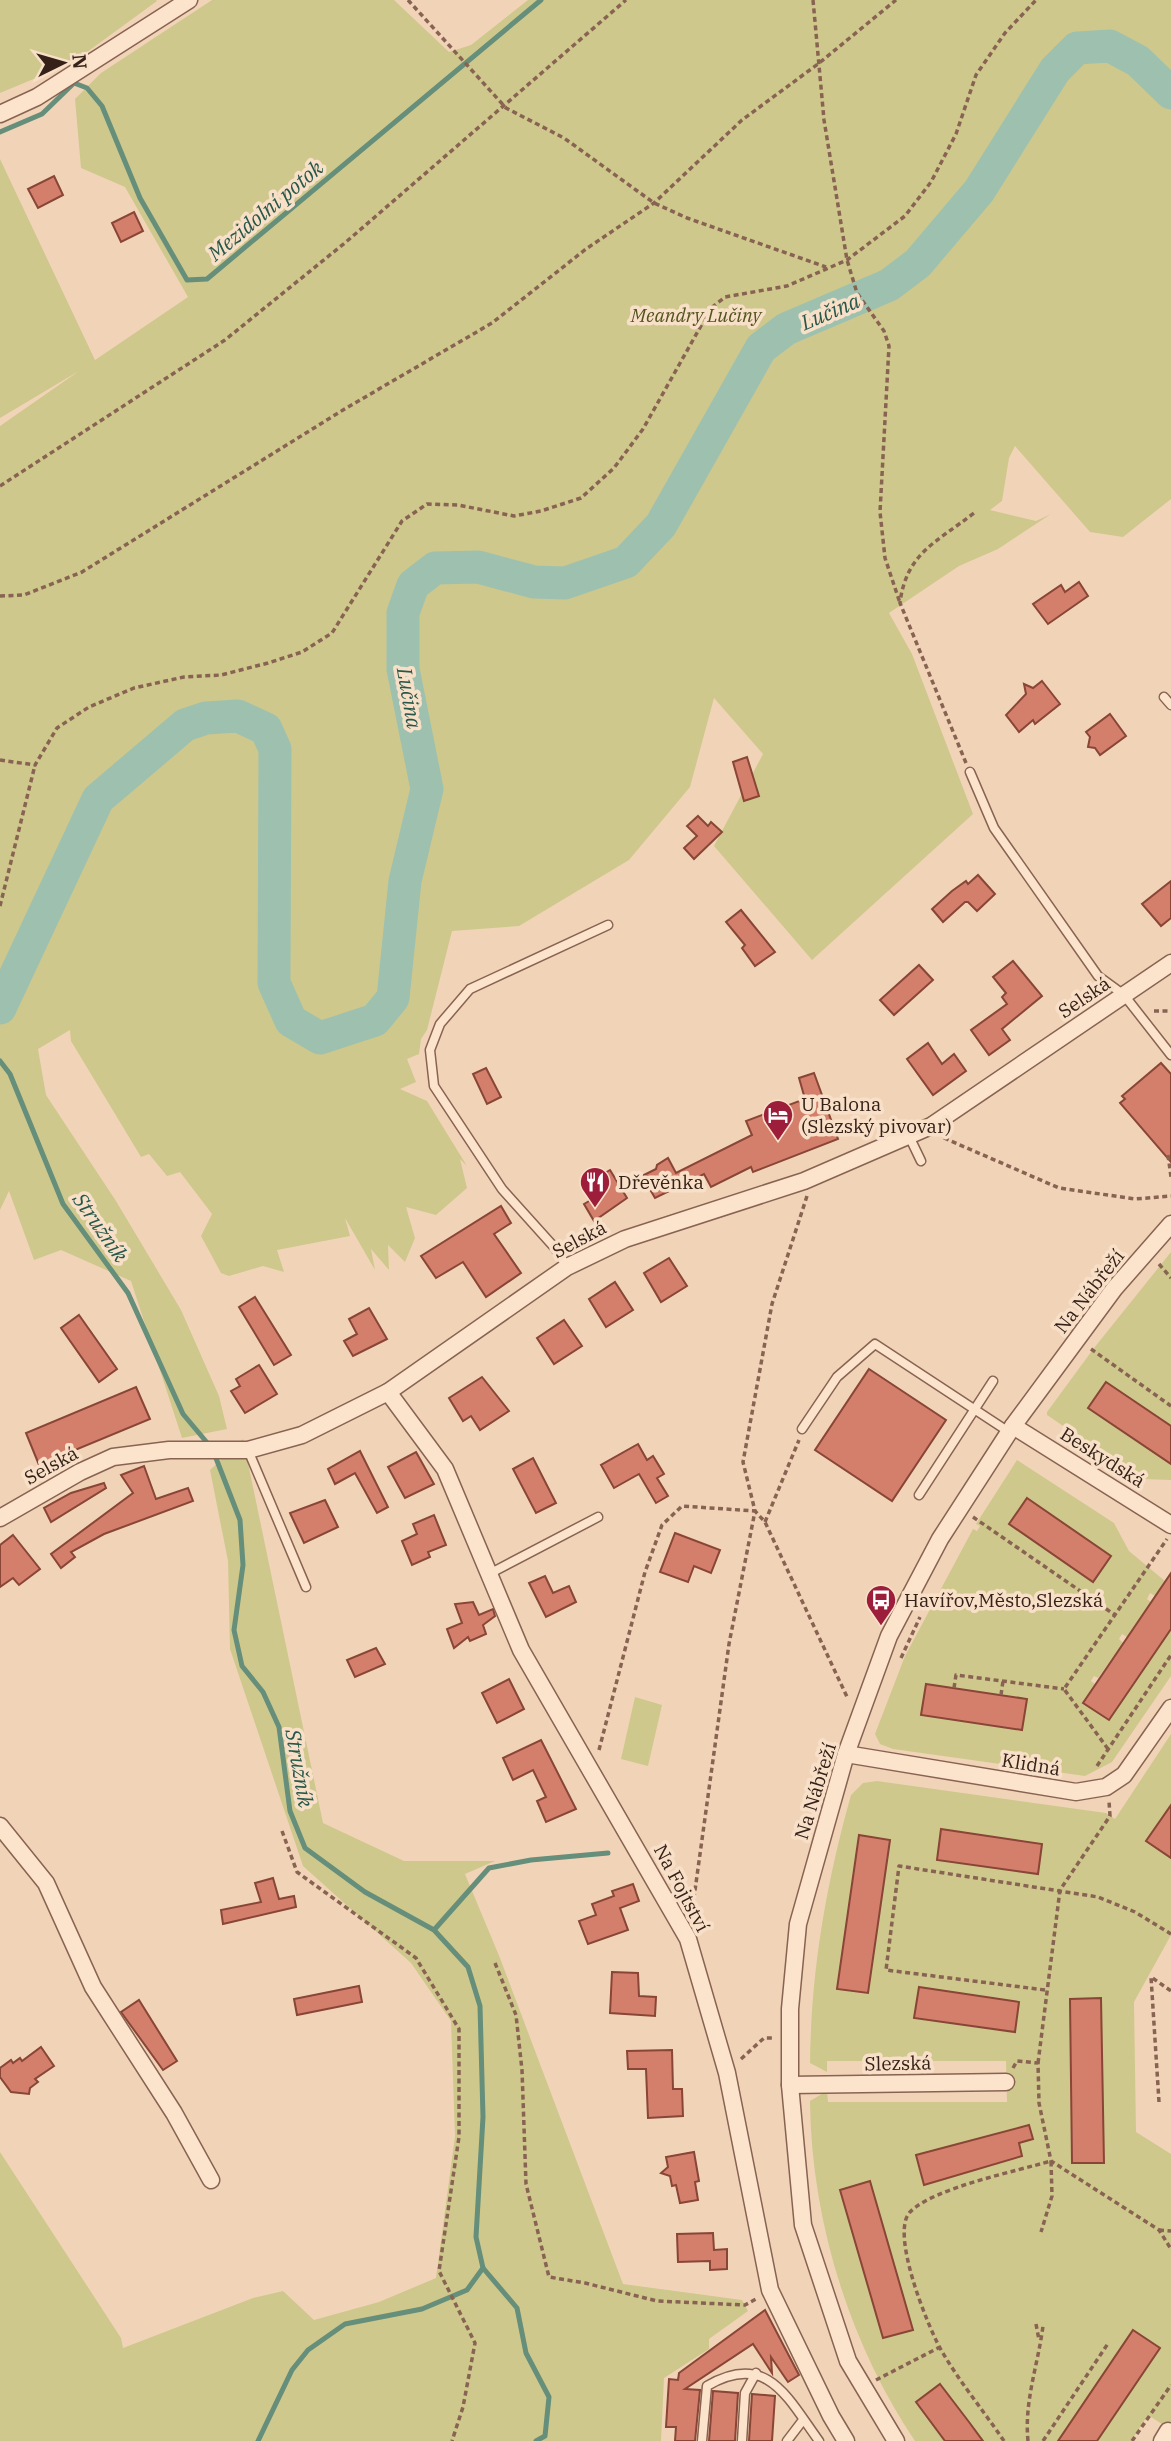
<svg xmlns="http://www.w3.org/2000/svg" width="1171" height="2441" font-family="'IBM Plex Serif',serif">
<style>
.green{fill:#cfc88c}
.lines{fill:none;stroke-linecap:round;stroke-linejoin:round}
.stream{stroke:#658e7b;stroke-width:5}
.river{stroke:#9ec1af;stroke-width:33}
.building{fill:#d37f6b;stroke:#894536;stroke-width:2}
.lane-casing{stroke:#886352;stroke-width:11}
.street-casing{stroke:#886352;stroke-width:19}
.path{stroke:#886352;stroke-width:3.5;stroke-dasharray:5 3.5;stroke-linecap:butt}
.lane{stroke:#fce3cc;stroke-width:8}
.street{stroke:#fce3cc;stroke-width:16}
.labels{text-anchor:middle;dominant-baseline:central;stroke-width:7;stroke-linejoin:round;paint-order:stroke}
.park-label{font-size:19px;font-style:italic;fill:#52541e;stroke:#f8e0c8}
.street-label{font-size:19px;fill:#362119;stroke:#f8e0c8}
.poi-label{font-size:19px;fill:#362119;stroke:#f8e0c8;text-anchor:start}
.water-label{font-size:21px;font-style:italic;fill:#275749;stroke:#f8e0c8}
</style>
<rect width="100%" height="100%" fill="#f1d4b8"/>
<g class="green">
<polygon points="0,0 156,0 157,1 72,63 0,93"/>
<polygon points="212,0 394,0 449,52 471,45 528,0 1171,0 1171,499 1123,537 1090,532 1015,446 1009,458 1002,501 990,510 1036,521 1051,514 998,549 959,566 889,613 912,654 973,814 812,960 714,846 763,754 714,698 690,787 629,860 519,926 452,931 427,1030 421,1039 419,1054 407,1059 416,1082 400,1089 427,1101 467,1166 460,1159 467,1188 436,1215 406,1207 415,1238 405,1262 388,1245 389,1270 371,1249 375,1270 345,1218 350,1236 277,1250 284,1272 263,1266 229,1276 221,1273 201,1236 212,1214 180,1172 167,1176 149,1154 141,1157 71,1041 70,1030 38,1049 46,1095 116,1201 181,1310 219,1396 227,1429 182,1438 131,1281 61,1250 34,1260 9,1191 0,1210 0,426 79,371 0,418 0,159 95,360 188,297 125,187 81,168 75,99 101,73"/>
<polygon points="1171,1252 1171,1480 1141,1479 1047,1415 1047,1412 1094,1348"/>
<polygon points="243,1439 323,1823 404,1861 495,1861 465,1874 500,1958 623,2284 742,2300 748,2311 709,2339 709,2349 664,2378 661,2441 0,2441 0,2152 121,2338 123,2348 253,2298 283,2291 314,2320 379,2302 436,2278 455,2136 451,2021 411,1963 303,1866 230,1649 228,1561 210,1470"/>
<polygon points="1017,1460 1114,1523 1129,1551 1165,1581 1155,1596 1150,1593 1147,1599 1151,1602 1127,1637 1122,1634 1119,1639 1123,1643 1098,1678 1094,1676 1091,1681 1095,1684 1083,1702 1109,1720 1171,1628 1171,1676 1112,1762 1085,1776 893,1749 880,1744 875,1734 905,1656 973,1529 977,1531 980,1526 976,1524"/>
<polygon points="635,1697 662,1705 648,1766 621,1759"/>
<path d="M1171,1734V1935L1134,2002L1136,2132L1171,2154V2430L1148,2415L1131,2441H915C849,2343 811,2219 810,2101L827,2091L828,2102H1007L1006,2061H827V2072L810,2063C811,1971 826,1884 851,1795L863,1783L877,1781L1106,1813L1115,1819Z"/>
</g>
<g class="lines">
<g class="stream">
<polyline points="0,132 42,114 74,83 87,88 102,106 140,198 187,280 207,279 541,0"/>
<polyline points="0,1061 10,1074 63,1204 128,1293 183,1414 209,1445"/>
<polyline points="214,1453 240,1520 243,1565 234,1630 242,1666 263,1692 279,1727 290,1811 305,1848 365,1892 434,1930 468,1967 480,2006 483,2117 476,2237 483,2268 517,2308 526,2353 549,2397 545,2436 536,2441"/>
<polyline points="434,1930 489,1868 531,1860 608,1853"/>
<polyline points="258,2441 292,2370 308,2350 345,2324 422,2309 467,2290 483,2268"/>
</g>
<polyline class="river" points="0,1008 98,799 185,725 206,718 238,716 266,729 275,749 274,983 291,1021 320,1038 375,1020 393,998 405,881 427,789 403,669 403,613 413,585 435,568 478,567 534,582 565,583 626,562 661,525 761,348 786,329 889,285 918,263 979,191 1055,70 1077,48 1110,46 1138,61 1171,93"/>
</g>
<g class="building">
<polygon points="54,176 63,195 38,208 28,189"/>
<polygon points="134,212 143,231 121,242 112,223"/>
<polygon points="1079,582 1088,596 1048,624 1033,604 1061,585 1065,592"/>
<polygon points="1042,681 1060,704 1035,724 1033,720 1019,732 1006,715 1026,694 1024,684 1033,688"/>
<polygon points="1110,714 1126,736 1100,755 1095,748 1088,747 1090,737 1086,732"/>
<polygon points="747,757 759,796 744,801 733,762"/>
<polygon points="698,816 708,826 711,822 722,832 694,859 684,848 697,836 687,826"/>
<polygon points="978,875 995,894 977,911 968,902 965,902 943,922 932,909 952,891 966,881 968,884"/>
<polygon points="1171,881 1171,918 1161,926 1142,904"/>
<polygon points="741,910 775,952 755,966 742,948 745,945 726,922"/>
<polygon points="1013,961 1042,996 1002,1029 1010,1040 989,1055 971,1030 1007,1004 1002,997 1006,993 993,977"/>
<polygon points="919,965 933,980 894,1015 880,1000"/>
<polygon points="928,1043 942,1064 954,1054 966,1071 933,1095 907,1059"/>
<polygon points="1161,1063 1171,1074 1171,1162 1120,1103 1125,1099 1122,1096"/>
<polygon points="486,1068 501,1097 487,1104 473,1074"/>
<polygon points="814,1073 838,1139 753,1172 751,1167 711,1187 704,1174 655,1198 642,1176 656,1169 657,1165 668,1158 676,1173 752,1135 746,1121 805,1099 799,1078"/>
<polygon points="610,1170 627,1198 594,1221 584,1204 603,1193 595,1179"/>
<polygon points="501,1206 511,1223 494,1234 521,1273 486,1297 463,1262 436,1278 421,1256"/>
<polygon points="669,1258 687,1286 661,1302 644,1273"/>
<polygon points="615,1282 633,1310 606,1327 589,1299"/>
<polygon points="255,1297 291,1355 274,1365 239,1307"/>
<polygon points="369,1308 387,1339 353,1356 344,1341 357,1334 349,1319"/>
<polygon points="79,1315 117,1369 99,1382 61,1328"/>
<polygon points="564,1320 582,1346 554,1364 537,1338"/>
<polygon points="259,1365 277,1394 245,1413 231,1391 240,1386 236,1379"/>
<polygon points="869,1369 946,1420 892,1501 815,1450"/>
<polygon points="482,1377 509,1411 480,1430 471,1416 463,1421 449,1398"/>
<polygon points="1106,1382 1171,1426 1171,1464 1088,1408"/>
<polygon points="136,1387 150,1419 39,1465 26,1433"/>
<polygon points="638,1444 647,1460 653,1456 664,1474 657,1478 668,1496 656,1503 639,1474 614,1488 601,1465"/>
<polygon points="360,1451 388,1507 377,1513 355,1473 335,1484 328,1469"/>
<polygon points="416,1452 434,1484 405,1498 388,1467"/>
<polygon points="533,1458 556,1503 536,1513 513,1469"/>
<polygon points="144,1466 156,1499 188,1488 193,1501 104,1534 71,1552 75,1557 61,1568 51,1554 133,1493 121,1475"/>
<polygon points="104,1483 106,1488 51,1522 44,1508 71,1493"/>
<polygon points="1027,1498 1111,1556 1093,1582 1009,1524"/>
<polygon points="325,1500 338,1527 304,1543 290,1513"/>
<polygon points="434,1515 446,1545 428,1552 430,1557 412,1565 402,1541 417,1534 413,1524"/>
<polygon points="675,1533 720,1550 711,1573 694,1566 688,1582 660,1572"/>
<polygon points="13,1535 40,1569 19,1585 13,1578 0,1587 0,1545"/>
<polygon points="1171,1573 1171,1629 1109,1720 1083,1703"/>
<polygon points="545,1576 553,1593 569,1586 576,1602 546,1617 529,1583"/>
<polygon points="473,1602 479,1615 493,1609 495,1616 483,1625 486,1634 470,1641 468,1637 454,1648 447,1629 462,1623 455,1604"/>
<polygon points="376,1648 385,1664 355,1677 347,1660"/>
<polygon points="509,1679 524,1709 497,1723 482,1693"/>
<polygon points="926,1684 1027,1699 1022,1730 921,1715"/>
<polygon points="541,1740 576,1809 546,1822 537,1801 546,1797 533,1770 513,1780 503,1758"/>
<polygon points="1171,1805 1171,1858 1146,1841"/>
<polygon points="941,1829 1042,1844 1038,1874 937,1860"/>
<polygon points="859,1835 890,1840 868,1993 837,1989"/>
<polygon points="273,1878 279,1899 294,1896 296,1907 223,1924 221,1910 261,1902 255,1883"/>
<polygon points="633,1884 639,1901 620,1908 628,1930 588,1944 579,1921 596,1915 592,1904 614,1896 612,1891"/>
<polygon points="612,1972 638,1973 639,1996 656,1997 655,2016 610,2013"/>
<polygon points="359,1986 362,2002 297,2015 294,1999"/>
<polygon points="919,1987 1019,2002 1015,2032 914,2018"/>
<polygon points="1101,1998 1104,2163 1072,2163 1070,1999"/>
<polygon points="139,2000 177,2061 163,2070 121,2012"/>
<polygon points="41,2047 54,2066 35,2079 38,2082 30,2088 29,2094 11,2092 0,2077 0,2068 11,2060 13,2063 20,2058 22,2061"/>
<polygon points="672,2050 673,2089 682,2089 683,2116 648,2118 646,2069 628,2069 627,2051"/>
<polygon points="1029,2125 1033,2139 1019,2143 1022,2156 924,2185 916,2155"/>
<polygon points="694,2152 699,2181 695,2182 698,2200 680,2203 676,2185 672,2186 670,2176 661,2173 668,2167 666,2157"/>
<polygon points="870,2181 913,2330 883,2338 840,2190"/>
<polygon points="713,2233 714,2250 727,2249 727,2269 710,2270 710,2261 678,2262 677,2234"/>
<polygon points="765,2310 799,2375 788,2382 771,2357 772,2373 753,2344 685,2389 700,2390 695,2441 675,2441 676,2427 666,2427 669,2379 678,2380 679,2373"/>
<polygon points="1133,2330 1160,2348 1097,2441 1058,2441"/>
<polygon points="940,2384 969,2422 983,2441 945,2441 916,2402"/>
<polygon points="713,2391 738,2393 735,2441 709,2441"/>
<polygon points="752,2394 775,2396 772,2441 749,2441"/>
</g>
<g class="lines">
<g class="lane-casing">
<g id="lane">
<polyline points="1164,697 1171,705"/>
<polyline points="970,772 994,828 1098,976 1124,995 1171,1055"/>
<polyline points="909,1136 921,1161"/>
<polyline points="567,1267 555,1248 502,1189 434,1086 430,1050 440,1024 470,989 608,925"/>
<polyline points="802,1429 837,1377 875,1344 1009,1432"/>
<polyline points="248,1450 306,1587"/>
<polyline points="919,1495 993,1381"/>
<polyline points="489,1574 598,1517"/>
<path d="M702,2441L707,2386C767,2351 787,2397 819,2441"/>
<polyline points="742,2441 745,2393 756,2373"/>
<polyline points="787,2441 803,2420"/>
</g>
</g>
<g class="street-casing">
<g id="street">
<polyline points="0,114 37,97 189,0"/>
<polyline points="388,1392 445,1469 521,1650 688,1939 727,2073 770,2290 831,2416 846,2441"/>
<polyline points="1013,1426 1171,1525"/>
<polyline points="0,1518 80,1472 113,1457 169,1450 248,1450 302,1435 388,1392 567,1267 625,1239 804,1181 931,1126 1171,963"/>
<polyline points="846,1754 1076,1792 1106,1787 1124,1775 1171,1708"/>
<polyline points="0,1826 46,1883 93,1987 174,2113 211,2180"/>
<polyline points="790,2085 1006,2082"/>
<polyline points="896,2441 848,2361 803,2225 790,2085 790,2009 798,1924 846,1754 889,1636 940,1539 1013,1426 1114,1289 1171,1224"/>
<polyline points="1162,2441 1168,2431"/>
</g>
</g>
<g class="path">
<polyline points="408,0 506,108 564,138 654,203 687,218 826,267"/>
<polyline points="813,0 824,120 847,260 857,293 884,331 889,346 880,512 885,558 900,603"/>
<polyline points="0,486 225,340 346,242 626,0"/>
<polyline points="0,596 24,595 82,572 343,410 492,323 586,249 654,203 742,120 818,64 896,0"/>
<polyline points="0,760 35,765 57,728 89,707 134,688 184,677 221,675 268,663 302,652 332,633 402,521 427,504 458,505 514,516 541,511 581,498 614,468 643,429 711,308 725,297 787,286 847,260 905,216 931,182 956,134 976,75 1005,33 1036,0"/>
<path d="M966,763L900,603C906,553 937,542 974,513"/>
<polyline points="0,906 35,765"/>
<polyline points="1154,1011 1171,1011"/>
<polyline points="944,1138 1059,1188 1135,1199 1171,1196"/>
<polyline points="1168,1155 1171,1177"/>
<polyline points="807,1196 772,1304 743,1462 755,1511 765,1522 848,1699"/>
<polyline points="1159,1264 1171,1278"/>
<polyline points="1091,1349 1171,1406"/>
<polyline points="973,1517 1115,1615"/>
<polyline points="765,1522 799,1440"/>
<polyline points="901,1658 920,1617"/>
<polyline points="954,1688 956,1675 1064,1689"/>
<polyline points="1001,1695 1003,1681"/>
<polyline points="1108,1749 1064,1689 1167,1539"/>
<polyline points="599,1750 645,1572 662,1525 682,1506 755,1511 729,1644 692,1912"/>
<polyline points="1097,1766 1171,1655"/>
<polyline points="282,1831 297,1872 416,1958 459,2029 459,2137 439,2271 475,2343 463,2407 452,2441"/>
<polyline points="495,1963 516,2015 522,2070 526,2184 549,2277 585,2283 657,2301 745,2305 756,2299"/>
<polyline points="1045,1990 886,1970 899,1866 1098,1897 1135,1912 1171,1934"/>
<polyline points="741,2059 764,2038 774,2038"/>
<polyline points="1038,2063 1060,1890 1110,1816 1109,1801"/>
<polyline points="1013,2068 1017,2061 1038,2063 1039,2103 1051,2161 1159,2230 1171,2249"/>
<polyline points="1159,2102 1151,1977 1171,1991"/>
<polyline points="1159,2230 1171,2231"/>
<polyline points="1036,2324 1039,2340"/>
<polyline points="876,2380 940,2347"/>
<path d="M1004,2441C983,2410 958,2380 940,2348C927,2324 890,2233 910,2212C933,2188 1017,2171 1051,2161L1052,2196L1041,2232"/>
<path d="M1028,2441C1024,2401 1038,2365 1043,2326"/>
<polyline points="1043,2441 1109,2342"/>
<polyline points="1132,2441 1171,2385"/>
</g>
<use href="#lane" class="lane"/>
<use href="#street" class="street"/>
</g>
<defs>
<g id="hotel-pin" transform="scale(1.575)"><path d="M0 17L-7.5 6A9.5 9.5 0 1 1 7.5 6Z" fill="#9c1e3a" stroke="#f8e0c8"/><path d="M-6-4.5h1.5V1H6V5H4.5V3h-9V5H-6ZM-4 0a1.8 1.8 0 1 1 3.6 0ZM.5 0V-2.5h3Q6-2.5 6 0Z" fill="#fff"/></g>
<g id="restaurant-pin" transform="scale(1.575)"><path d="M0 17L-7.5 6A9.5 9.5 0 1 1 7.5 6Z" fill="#9c1e3a" stroke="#f8e0c8"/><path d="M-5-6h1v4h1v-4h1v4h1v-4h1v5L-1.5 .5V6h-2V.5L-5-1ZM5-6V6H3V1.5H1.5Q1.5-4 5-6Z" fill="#fff"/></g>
<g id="bus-pin" transform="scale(1.575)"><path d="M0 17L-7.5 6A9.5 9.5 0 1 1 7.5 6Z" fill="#9c1e3a" stroke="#f8e0c8"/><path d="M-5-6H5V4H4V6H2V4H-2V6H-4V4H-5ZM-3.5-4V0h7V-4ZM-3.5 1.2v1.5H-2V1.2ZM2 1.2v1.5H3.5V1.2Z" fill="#fff"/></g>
</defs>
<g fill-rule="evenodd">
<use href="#hotel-pin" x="778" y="1115"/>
<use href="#restaurant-pin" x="595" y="1182"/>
<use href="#bus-pin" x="881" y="1600"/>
</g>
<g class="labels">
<g class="park-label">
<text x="696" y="315">Meandry Lučiny</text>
</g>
<g class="street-label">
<text transform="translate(1084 997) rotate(-34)">Selská</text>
<text transform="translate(579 1239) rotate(-28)">Selská</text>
<text transform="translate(1089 1291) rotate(-52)">Na Nábřeží</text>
<text transform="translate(1103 1457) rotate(32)">Beskydská</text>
<text transform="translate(51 1465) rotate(-29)">Selská</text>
<text transform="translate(1031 1764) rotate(9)">Klidná</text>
<text transform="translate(815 1791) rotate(-73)">Na Nábřeží</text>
<text transform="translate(682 1888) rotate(62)">Na Fojtství</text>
<text transform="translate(898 2063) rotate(-1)">Slezská</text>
</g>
<g class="poi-label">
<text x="801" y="1104">U Balona<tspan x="801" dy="22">(Slezský pivovar)</tspan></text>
<text x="618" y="1182">Dřevěnka</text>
<text x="904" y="1600">Havířov,Město,Slezská</text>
</g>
<g class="water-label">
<text transform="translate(265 210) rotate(-40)">Mezidolní potok</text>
<text transform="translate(830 311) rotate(-23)">Lučina</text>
<text transform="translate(410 698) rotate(80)">Lučina</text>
<text transform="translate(101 1227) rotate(55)">Stružník</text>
<text transform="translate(300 1768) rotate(80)">Stružník</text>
</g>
</g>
<g transform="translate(63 63) rotate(85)" stroke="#f8e0c8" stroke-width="5" paint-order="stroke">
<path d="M0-5L12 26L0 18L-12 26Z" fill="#362119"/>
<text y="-10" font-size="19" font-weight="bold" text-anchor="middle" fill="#362119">N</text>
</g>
</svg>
